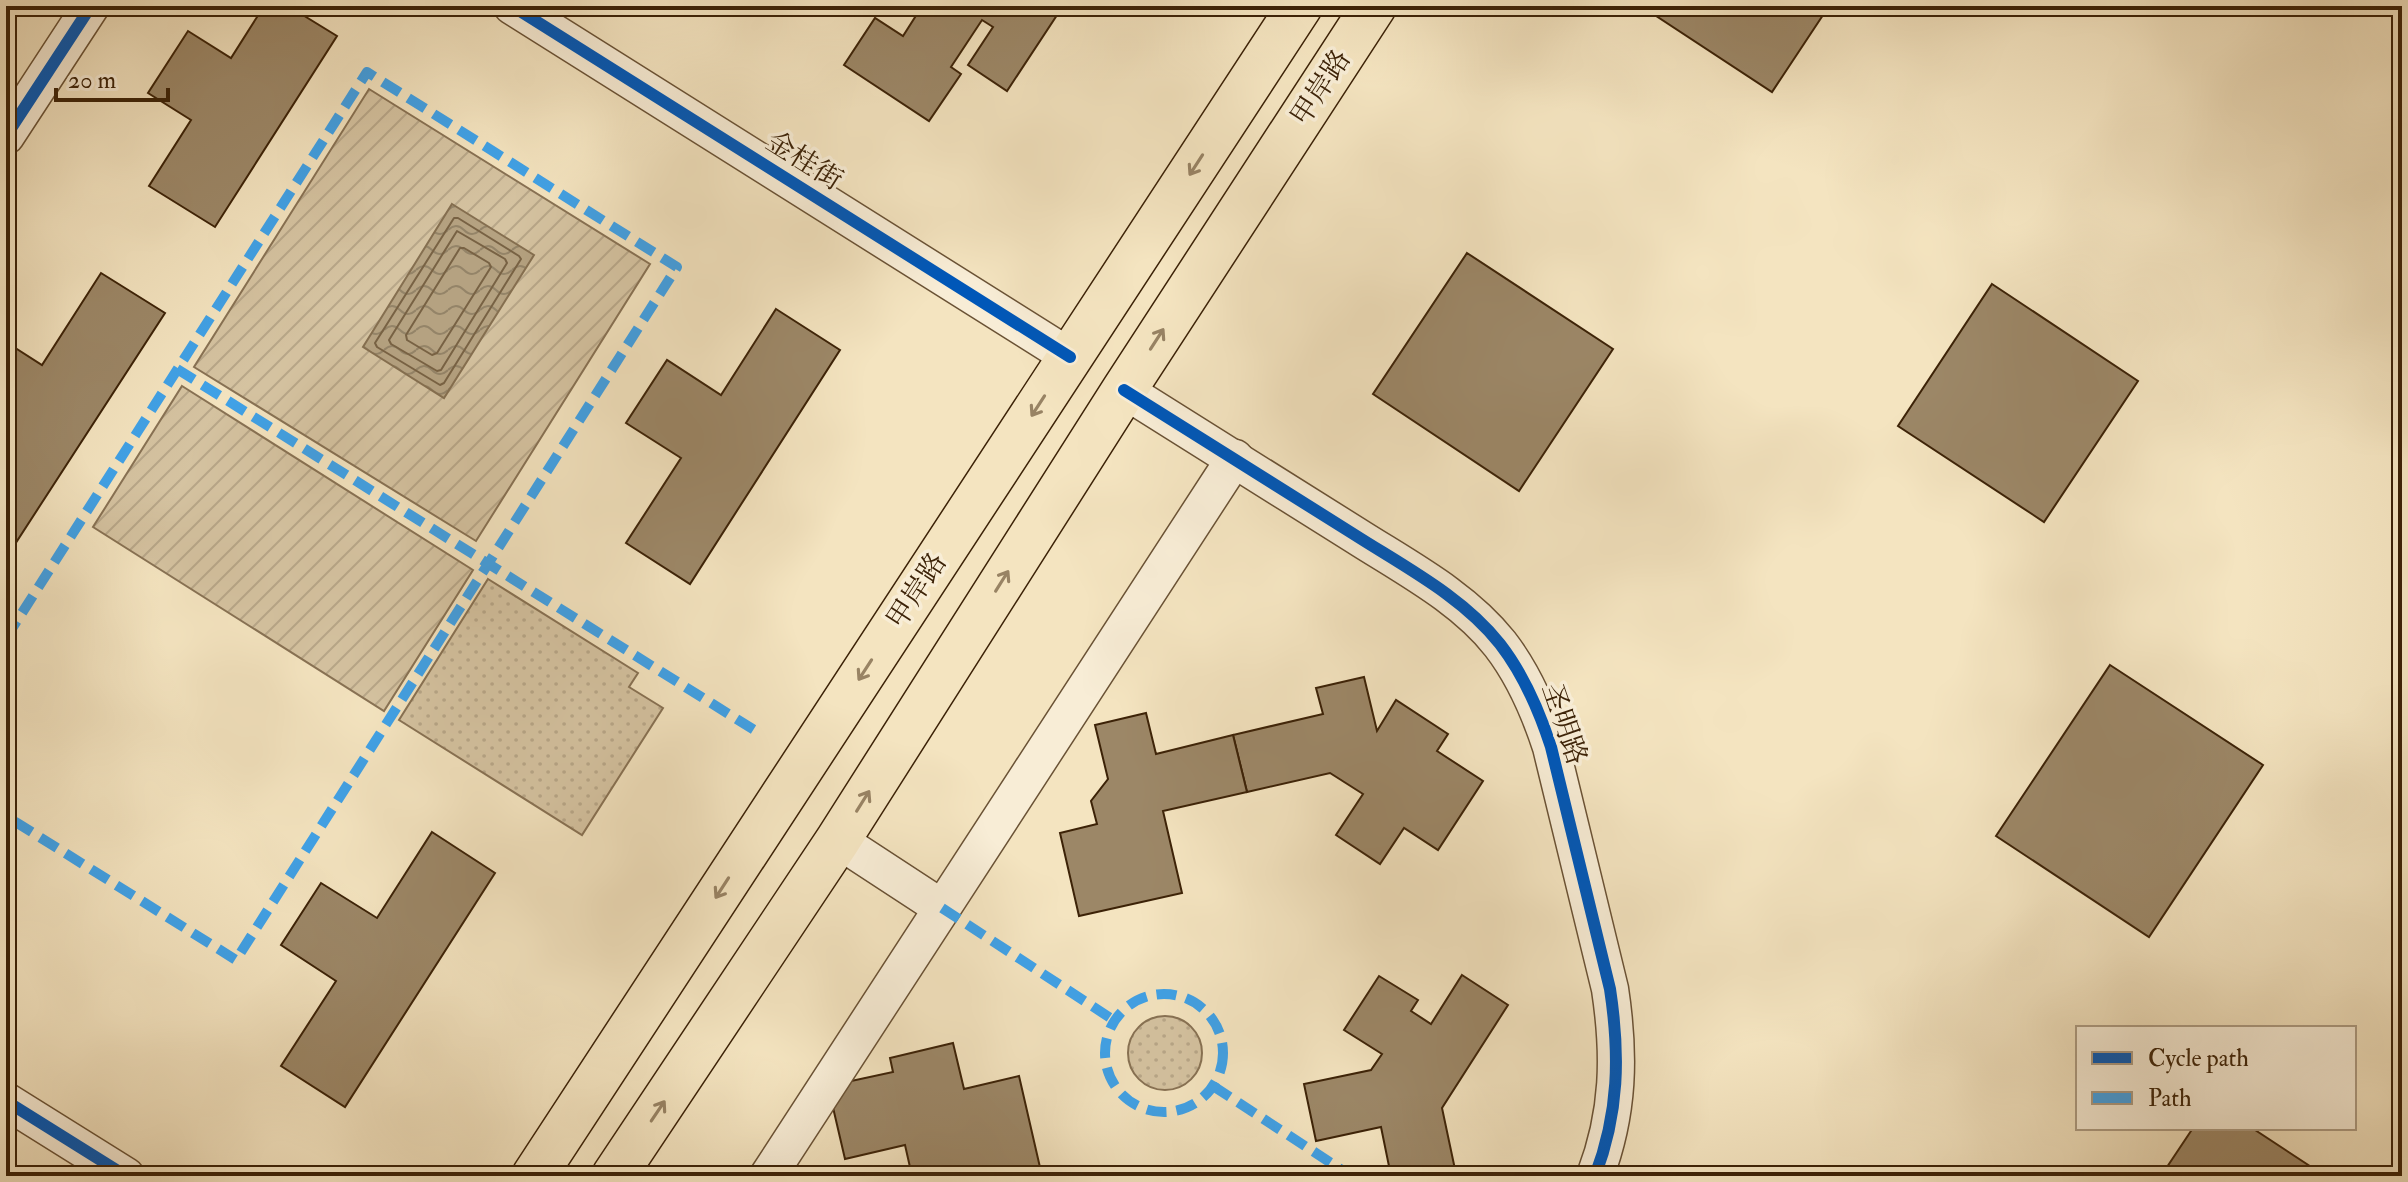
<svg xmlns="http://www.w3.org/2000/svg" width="2408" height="1182" font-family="'IM FELL Double Pica','Noto Serif SC',serif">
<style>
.grass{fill:url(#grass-dots);stroke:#887254;stroke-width:2}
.garden{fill:url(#garden-furrows);stroke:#887254;stroke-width:2}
.water{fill:url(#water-waves);stroke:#856f50;stroke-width:2}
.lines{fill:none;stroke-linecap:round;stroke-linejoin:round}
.shore{stroke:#786244;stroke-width:2}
.building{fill:#9c8767;stroke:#3c2207;stroke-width:2}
.minor-casing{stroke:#6a5235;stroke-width:39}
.major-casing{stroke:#3c2207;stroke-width:47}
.minor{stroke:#f8edd6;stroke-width:36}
.major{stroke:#f4e4c0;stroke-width:44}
.quiet{stroke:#3fa2e9;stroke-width:10;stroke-dasharray:20 10;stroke-linecap:butt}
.cycleway-casing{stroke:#f8edd6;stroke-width:17}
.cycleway{stroke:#0057b8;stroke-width:12}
.oneway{stroke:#988364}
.labels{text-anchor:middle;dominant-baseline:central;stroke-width:7;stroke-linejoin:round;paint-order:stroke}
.street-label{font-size:28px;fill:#3c2207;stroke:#f8edd6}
</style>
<defs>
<pattern id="grass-dots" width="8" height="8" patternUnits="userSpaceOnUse" patternTransform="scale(2)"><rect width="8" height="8" fill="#d5c3a1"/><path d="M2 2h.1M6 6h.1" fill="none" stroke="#b8a789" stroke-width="1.8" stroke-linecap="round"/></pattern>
<pattern id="garden-furrows" width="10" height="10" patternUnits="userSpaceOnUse" patternTransform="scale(2)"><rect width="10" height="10" fill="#d5c3a1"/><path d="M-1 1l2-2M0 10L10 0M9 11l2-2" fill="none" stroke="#b8a789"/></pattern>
<pattern id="water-waves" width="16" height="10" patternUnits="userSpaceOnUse" patternTransform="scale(2)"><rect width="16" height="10" fill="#b5a281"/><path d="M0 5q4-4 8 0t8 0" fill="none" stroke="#948468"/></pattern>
</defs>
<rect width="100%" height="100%" fill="#f4e4c0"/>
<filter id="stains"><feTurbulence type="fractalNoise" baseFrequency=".0025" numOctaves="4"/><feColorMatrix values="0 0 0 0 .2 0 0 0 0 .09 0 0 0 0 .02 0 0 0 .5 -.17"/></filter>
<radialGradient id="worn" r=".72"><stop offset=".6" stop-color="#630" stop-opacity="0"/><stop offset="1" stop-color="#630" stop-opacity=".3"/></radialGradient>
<g class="grass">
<polygon points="488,579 638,673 629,687 663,708 582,835 399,720"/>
<circle cx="1165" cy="1053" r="37"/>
</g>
<g class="garden">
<polygon points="369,89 650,264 476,541 194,367"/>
<polygon points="182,386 473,570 384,711 93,527"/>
</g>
<polygon class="water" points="452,204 534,255 444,398 363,347"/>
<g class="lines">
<g class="shore">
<polygon points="454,218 458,218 519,256 521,259 444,383 440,385 377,347 375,343"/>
<polygon points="457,231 505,259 507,263 441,370 437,371 391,344 389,340"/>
<polygon points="460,248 464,248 489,263 491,267 437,353 432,355 407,340 406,335"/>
</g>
</g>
<g class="building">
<polygon points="264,6 288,6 337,36 215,227 149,186 191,120 148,93 188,31 231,58"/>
<polygon points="905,6 1063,6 1007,91 968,65 993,27 982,20 951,67 961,74 929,121 844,65 875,18 903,36 917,14"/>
<polygon points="1641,6 1829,6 1772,92"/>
<polygon points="1467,253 1613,349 1519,491 1373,394"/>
<polygon points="101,273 165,313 6,558 6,342 42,365"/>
<polygon points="1992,284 2138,381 2044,522 1898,426"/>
<polygon points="776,309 840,350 690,584 626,543 681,458 626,423 667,360 721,395"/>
<polygon points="2110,665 2263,765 2149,937 1996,836"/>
<polygon points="1364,677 1377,731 1396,700 1448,734 1437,751 1483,781 1438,850 1404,828 1380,864 1336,835 1363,794 1330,773 1247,792 1233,735 1323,714 1316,688"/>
<polygon points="1146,713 1156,754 1233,735 1247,792 1163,811 1182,893 1079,916 1060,833 1097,824 1091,801 1108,779 1095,725"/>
<polygon points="432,832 495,873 345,1107 281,1066 336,981 281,945 321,883 377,918"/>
<polygon points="1462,975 1508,1005 1442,1108 1456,1174 1447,1176 1391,1176 1381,1127 1316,1141 1304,1084 1371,1070 1382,1054 1344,1030 1379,976 1418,1000 1411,1011 1431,1024"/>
<polygon points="953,1043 964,1089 1019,1076 1042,1176 912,1176 905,1145 845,1159 828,1086 893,1072 890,1058"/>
<polygon points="2193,1128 2252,1128 2325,1176 2161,1176"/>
</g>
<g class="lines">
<g class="minor-casing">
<g id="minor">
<polyline points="512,6 1070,357"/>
<polyline points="6,136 91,6"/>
<path d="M1124,390C1201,438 1278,486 1355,535C1405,567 1463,597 1500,644C1524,675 1539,710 1551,747L1610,989C1620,1055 1619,1113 1595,1176"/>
<polyline points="838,840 942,908"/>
<polyline points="6,1101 126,1176"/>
<polyline points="768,1176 1235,458"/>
</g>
</g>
<g class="major-casing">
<g id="major">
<polyline points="534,1176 1300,6"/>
<polyline points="614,1176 838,840 1124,390 1374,6"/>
</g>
</g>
<use href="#minor" class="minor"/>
<use href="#major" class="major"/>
<g class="quiet">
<polyline points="177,369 759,733"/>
<polyline points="6,638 367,72 677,267 236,960 6,816"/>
<polyline points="942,908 1115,1021"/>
<circle cx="1164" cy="1053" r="59"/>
<polyline points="1213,1086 1351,1176"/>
</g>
<g class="cycleway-casing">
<g id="cycleway">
<polyline points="512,6 1070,357"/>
<polyline points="6,136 91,6"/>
<path d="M1124,390C1201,438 1278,486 1355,535C1405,567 1463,597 1500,644C1524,675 1539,710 1551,747L1610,989C1620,1055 1619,1113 1595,1176"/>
<polyline points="6,1101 126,1176"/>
</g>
</g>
<use href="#cycleway" class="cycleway"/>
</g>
<defs><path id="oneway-shaft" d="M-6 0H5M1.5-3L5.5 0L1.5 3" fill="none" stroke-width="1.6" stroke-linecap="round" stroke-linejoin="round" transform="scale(2)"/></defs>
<g class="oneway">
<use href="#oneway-shaft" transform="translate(1196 165) rotate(123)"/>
<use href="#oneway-shaft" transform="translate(1157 339) rotate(-57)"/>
<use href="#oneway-shaft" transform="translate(1038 406) rotate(123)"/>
<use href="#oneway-shaft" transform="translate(1002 581) rotate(-58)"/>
<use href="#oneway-shaft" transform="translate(865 670) rotate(123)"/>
<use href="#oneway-shaft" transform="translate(863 801) rotate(-58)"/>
<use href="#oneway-shaft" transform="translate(722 888) rotate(123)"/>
<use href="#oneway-shaft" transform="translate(658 1111) rotate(-56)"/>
</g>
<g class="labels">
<g class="street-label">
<text transform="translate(1321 88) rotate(-57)">甲岸路</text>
<text transform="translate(804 161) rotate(32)">金桂街</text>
<text transform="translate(917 591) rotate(-57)">甲岸路</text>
<text transform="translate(1564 724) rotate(71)">圣明路</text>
</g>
</g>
<rect width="2408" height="1182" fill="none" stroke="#f4e4c0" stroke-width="32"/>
<rect x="8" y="8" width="2392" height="1166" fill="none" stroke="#3c2207" stroke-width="4"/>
<rect x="16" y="16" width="2376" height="1150" fill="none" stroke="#3c2207" stroke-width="2"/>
<rect x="2076" y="1026" width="280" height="104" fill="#f8edd6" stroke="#ad9c83" stroke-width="2"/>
<rect x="2092" y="1052" width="40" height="12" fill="#0057b8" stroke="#ad9c83" stroke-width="2"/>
<text x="2148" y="1066" font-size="24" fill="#3c2207">Cycle path</text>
<rect x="2092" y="1092" width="40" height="12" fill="#3fa2e9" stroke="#ad9c83" stroke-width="2"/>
<text x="2148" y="1106" font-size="24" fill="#3c2207">Path</text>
<path d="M56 88v12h112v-12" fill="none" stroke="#3c2207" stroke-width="4"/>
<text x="68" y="88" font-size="24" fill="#3c2207" stroke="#f8edd6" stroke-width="6" paint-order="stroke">20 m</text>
<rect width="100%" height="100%" filter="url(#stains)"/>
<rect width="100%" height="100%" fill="url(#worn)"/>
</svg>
